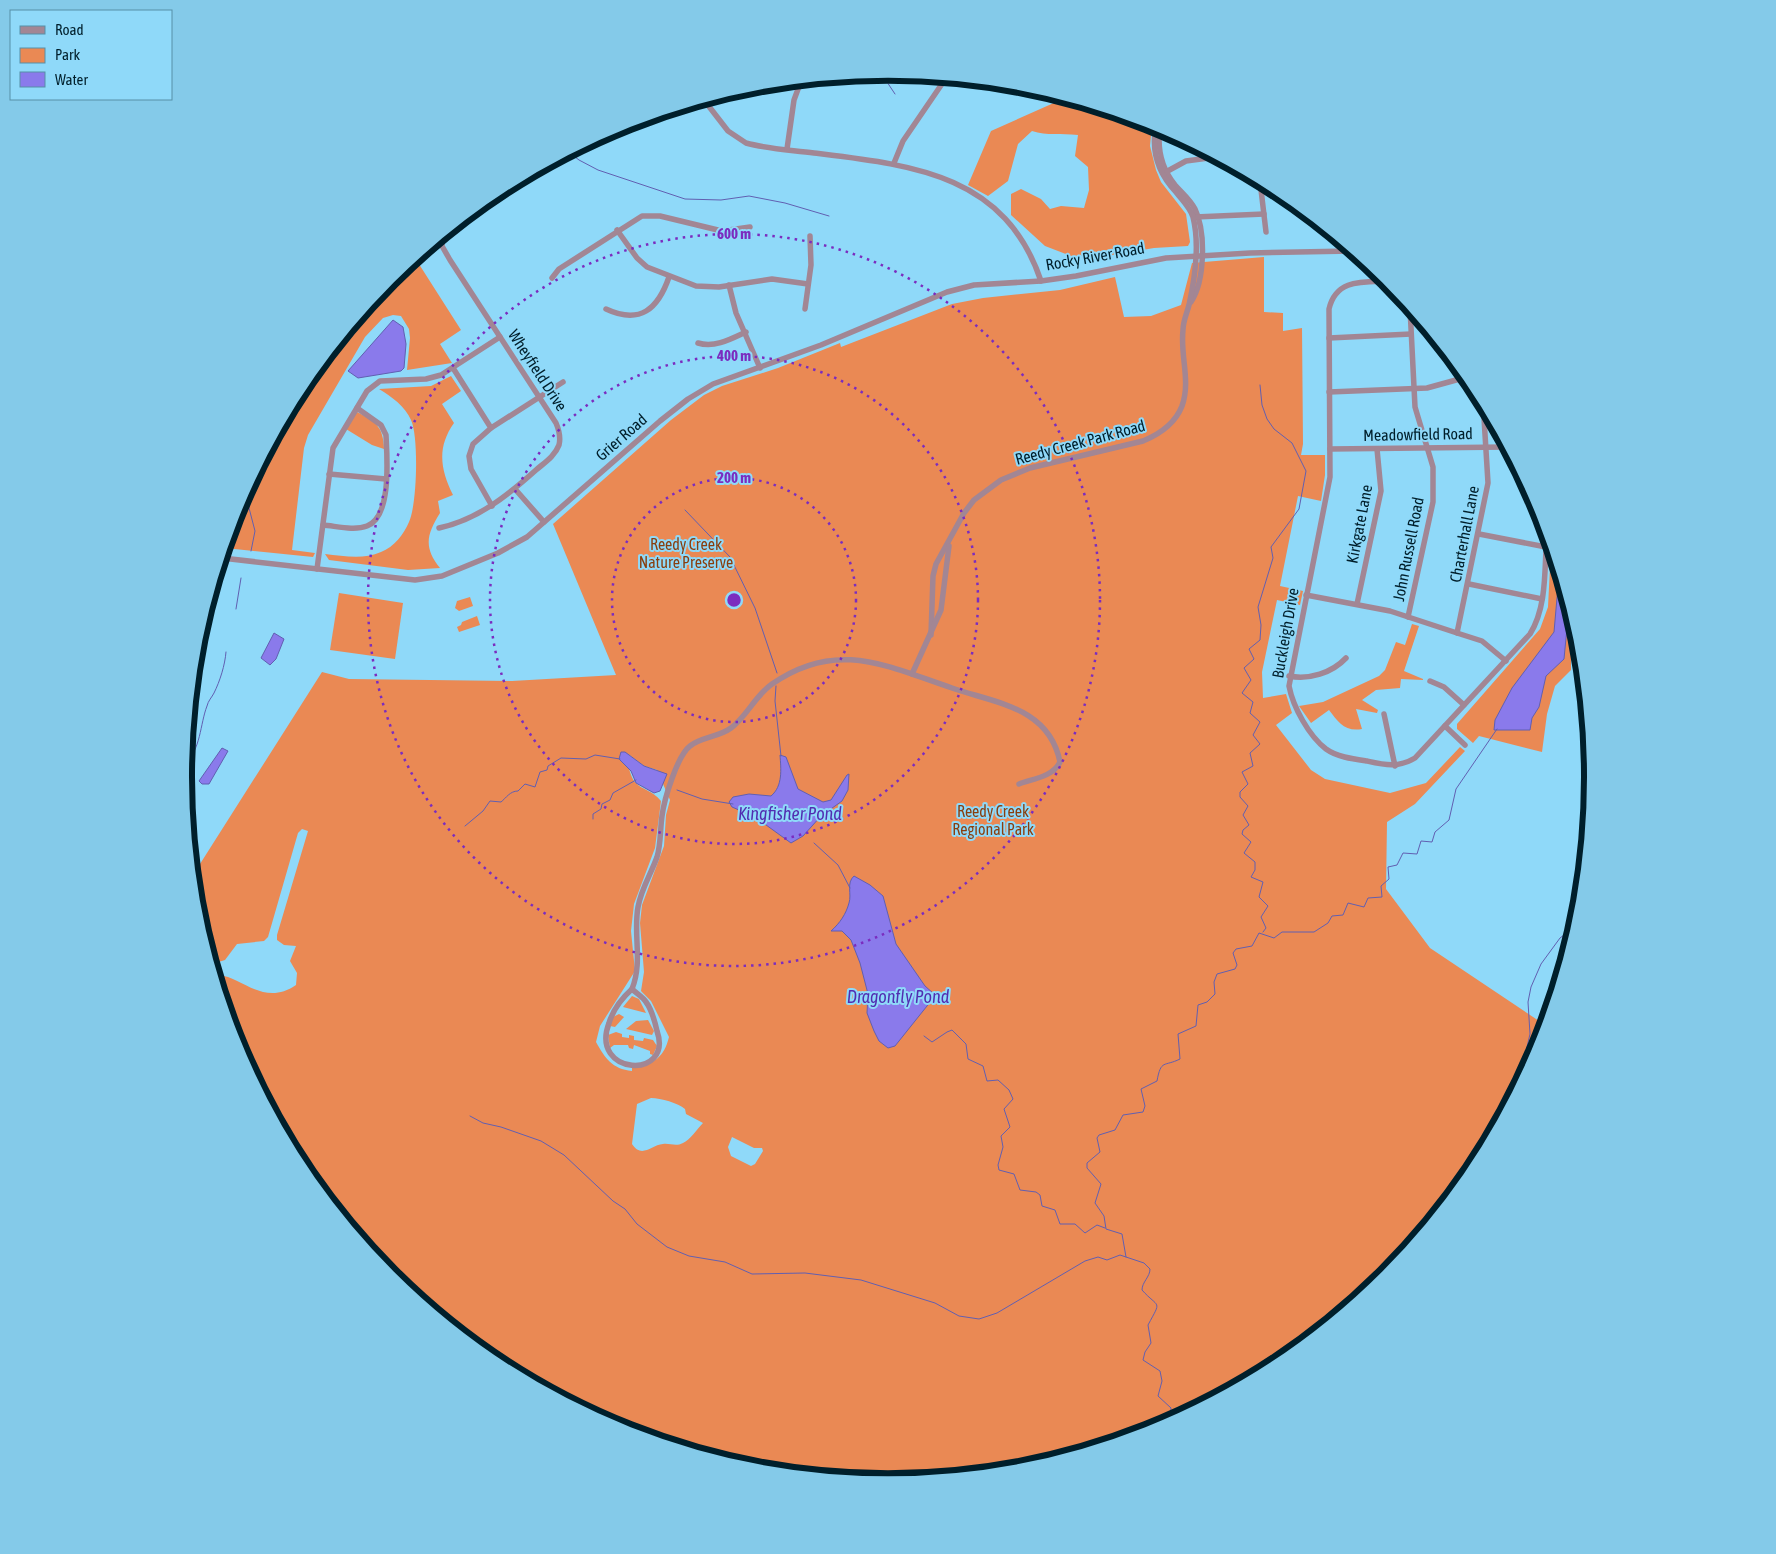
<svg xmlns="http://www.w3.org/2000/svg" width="1776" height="1554" font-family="'Asap Condensed',sans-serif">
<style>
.green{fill:#ea8954;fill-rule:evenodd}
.water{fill:#8a7aeb;stroke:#615fb1}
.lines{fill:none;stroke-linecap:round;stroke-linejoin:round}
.stream{stroke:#615fb1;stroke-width:1}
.minor{stroke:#a28694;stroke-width:5.5}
.ring{fill:none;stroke:#7b2cbf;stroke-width:2.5;stroke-dasharray:2.5 5}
.labels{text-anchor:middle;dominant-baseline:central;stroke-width:4;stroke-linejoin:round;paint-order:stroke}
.street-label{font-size:16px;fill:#001f2b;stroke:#8fd9f9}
.park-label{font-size:16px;fill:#893e0e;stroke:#8fd9f9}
.water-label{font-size:18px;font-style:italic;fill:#512db1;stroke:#8fd9f9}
.rim{fill:none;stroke:#001f2b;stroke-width:6}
.centre{fill:#7b2cbf;stroke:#8fd9f9;stroke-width:2.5}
.ring-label{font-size:15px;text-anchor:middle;font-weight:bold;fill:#7b2cbf;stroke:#8fd9f9;stroke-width:4;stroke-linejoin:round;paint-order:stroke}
</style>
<rect width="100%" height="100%" fill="#8fd9f9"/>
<g class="green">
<path d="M1065,98L1152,124L1150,146L1156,170L1161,182L1186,214L1190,242L1188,246L1154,248L1107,256H1071L1045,246L1011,215V194L1021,189L1041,199L1050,209L1061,206L1084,208L1089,190L1088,167L1075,156L1078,135C1061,133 1047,136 1032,131L1018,144L1008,181L988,196L968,185L991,131Z"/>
<polygon points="438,240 438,247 417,261 461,330 440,344 452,363 407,370 410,338 409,329 401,316 393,315 383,318 365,337 308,435 304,448 292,550 315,553 313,557 225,548 237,507 302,385 390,279"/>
<path d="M1264,257V312L1283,313V331L1302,328L1303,444L1301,455H1325V475L1321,501L1298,496L1280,586L1303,591L1300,605L1277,600L1262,672L1263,698L1286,694L1292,713L1276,725L1311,770L1325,779L1390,793L1426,783L1460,747L1465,751L1415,804L1387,822L1386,889L1430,948L1545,1025L1539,1047L1474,1169L1386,1275L1279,1363L1157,1428L1025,1468L888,1481L750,1468L618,1428L496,1363L390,1275L302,1168L237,1046L216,976C236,971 262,1009 296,985L297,973L290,961L296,946L284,945L277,940V935L308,831L302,829L298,833L268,937L264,941L237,944L225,960L212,964L197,914L193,875L322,672L349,679L512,681L616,675L553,524L671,420L704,395L722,386L778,368L840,343L841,347L952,304L983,298L1060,290L1115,277L1124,317L1151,316L1181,305L1192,263ZM628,754L644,766L657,770L670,800L666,815L664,846L642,905L640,923L644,972L641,991L651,1001L669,1037C664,1057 655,1064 632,1068V1071C612,1069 605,1058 596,1042L600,1026L635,971L631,931L634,904L655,848L661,801C652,790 642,790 636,783C630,778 627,762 628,754ZM651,1098C661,1098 678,1103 685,1109L686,1114L703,1123C697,1129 690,1140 683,1143C676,1147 670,1143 663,1144C651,1145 642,1159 632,1144L637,1104ZM732,1137L754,1148H762L763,1151L755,1164L751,1166L731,1156L728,1147Z"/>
<path d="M451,376L461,391L442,404L454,423C437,447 440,469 453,495L438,501L440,513C427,534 423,547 440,568L408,570L329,560L325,554C344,556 363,560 381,552C394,547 404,534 409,522C417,505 419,437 411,420C405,406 392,397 379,389L431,386Z"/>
<path d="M357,412C376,422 383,426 384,449L372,445L346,429Z"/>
<polygon points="1551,547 1571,614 1571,670 1555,686 1547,714 1542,752 1479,736 1473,743 1457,729 1457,724 1540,629 1548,607"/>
<polygon points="339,593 403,603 395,659 330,650"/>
<polygon points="470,597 473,606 459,611 455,608 457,601"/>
<polygon points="477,616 480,625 459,632 457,627 461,625 462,622"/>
<path d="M1412,624L1419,626L1404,671L1423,679V680L1401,679L1400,688L1376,690L1362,700L1378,710L1377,713L1356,709L1362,729C1345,732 1338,722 1329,710L1311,723L1299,706L1323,702L1379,676L1385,670L1396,642L1405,645Z"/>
<polygon points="632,996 639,999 646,1013 623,1007"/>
<polygon points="619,1014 624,1017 615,1027 610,1026 613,1017"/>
<polygon points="648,1020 654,1031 652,1035 626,1029 636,1021"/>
<polygon points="616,1032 622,1034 622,1037 629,1038 629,1035 634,1036 634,1040 643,1041 644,1038 653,1040 657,1046 653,1055 650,1054 650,1051 634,1045 633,1049 629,1048 628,1045 614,1045 610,1048 608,1035"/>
</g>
<g class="water">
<polygon points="393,320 403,327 406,344 404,368 401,371 358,378 348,371"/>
<polygon points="1559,575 1569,607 1564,659 1546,676 1539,707 1532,718 1530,730 1494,730 1495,720 1512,688 1554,632"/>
<polygon points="274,633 284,639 276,659 270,665 261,658"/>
<polygon points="222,748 228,751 209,784 202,784 199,781"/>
<polygon points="621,752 625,752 644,766 667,774 660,791 654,793 636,783 631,771 619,759"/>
<path d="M780,755L786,757L798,789L823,802L831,800L847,775L849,774L848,790L842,801L821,816L803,836L791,843L755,817L732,807L729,802L733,797L749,794L771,796C783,786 781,769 780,755Z"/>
<path d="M854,876L870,885L883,896L896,944L925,986L934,994L931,1001L895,1046L888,1048L879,1041L874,1031L867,1013L868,994L860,963L851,940L842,931H831C840,923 846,914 849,903C852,894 846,883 854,876Z"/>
</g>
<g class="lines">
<g class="stream">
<polyline points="881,73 895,94"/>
<polyline points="570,153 579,160 598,170 685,199 721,200 749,196 785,203 829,216"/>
<polyline points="1260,385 1262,405 1267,419 1274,429 1292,443 1306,471 1299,509 1271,547 1273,558 1258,607 1261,625 1260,640 1249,649 1254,659 1244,668 1251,680 1242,693 1253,702 1250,713 1260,722 1253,735 1260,744 1250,753 1253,766 1242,772 1248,784 1240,792 1240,797 1248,806 1243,815 1249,825 1243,830 1242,834 1251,842 1244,853 1255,862 1255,870 1251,877 1263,882 1259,897 1268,906 1261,917 1266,928 1263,932"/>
<polyline points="257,470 265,459 278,431"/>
<polyline points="249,485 249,508 255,531 251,551"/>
<polyline points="685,510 730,557 755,608 777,673"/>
<polyline points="236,609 241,578"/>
<polyline points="776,686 775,701 781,756"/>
<path d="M185,763C201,750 200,724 207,706C208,701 212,697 214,693C220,681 225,665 226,652"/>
<polyline points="677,790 702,799 733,804"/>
<polyline points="593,819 593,814 601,809 602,804 610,800 613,793 636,780"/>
<path d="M465,826L483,811L490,801L501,802C506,798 510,791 518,791L525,784L535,787L540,772L547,770L548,766L561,758L586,759L595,755L620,759"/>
<polyline points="814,843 838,865 850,888"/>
<polyline points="924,1036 932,1042 947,1032 952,1030 966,1044 968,1059 983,1066 987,1081 998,1080 1009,1090 1013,1099 1004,1109 1010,1127 1001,1136 1003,1147 998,1165 999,1170 1014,1174 1020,1190 1036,1192 1040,1195 1042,1206 1055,1210 1060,1224 1075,1224 1085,1233 1097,1225 1105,1228"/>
<polyline points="1518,1085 1530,1034 1528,1002 1531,987 1541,964 1560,938 1568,932 1573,923 1577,922"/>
<path d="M470,1116L483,1123L501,1127L541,1141L564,1155L613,1201L625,1209L637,1224L667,1247L689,1256L725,1262L752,1274L805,1273L861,1280L935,1303L959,1316L979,1319L997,1313L1085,1261L1098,1257L1107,1260L1120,1255L1144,1263L1150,1269C1150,1277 1142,1282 1142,1290C1159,1309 1162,1299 1148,1325L1151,1343L1145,1352L1143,1360L1160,1371L1162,1381L1158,1396L1171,1408L1170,1421"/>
<path d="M1126,1257L1122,1234L1106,1229L1104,1216L1095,1203L1101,1184L1087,1168V1163L1100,1152L1097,1138L1099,1135L1115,1130L1123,1115L1143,1112L1145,1106L1141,1089L1157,1081C1161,1059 1164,1067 1180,1059L1178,1034L1196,1026L1198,1005L1207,1002L1215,994L1214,982L1217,974L1235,969L1237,965L1233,953L1236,949L1252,946L1259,933L1274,938L1282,932H1314L1328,923L1332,916L1343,915L1348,903L1364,907L1368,898L1382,897L1381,886L1389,879L1388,867L1397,865L1403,853L1417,854L1421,841L1432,842L1435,832L1449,820L1456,789L1497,729"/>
</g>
<g class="minor">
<path d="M704,100L728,131L746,143C767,149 792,150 814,153C912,165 1005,174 1041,281"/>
<path d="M1160,127C1157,148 1162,169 1175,185C1182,193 1190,199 1195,209C1206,232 1205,281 1191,302"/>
<polyline points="787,149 794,100 801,81"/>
<polyline points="894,163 903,141 946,78"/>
<polyline points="1164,173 1186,161 1216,157"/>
<polyline points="1260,181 1266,232"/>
<polyline points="1195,217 1264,214"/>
<polyline points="617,230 637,258 647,267 696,286 719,287 772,279 808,284"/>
<polyline points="552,278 559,269 642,216 660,216 722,231 750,227"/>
<path d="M1388,281C1362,282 1336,279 1329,309L1330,477L1289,686C1293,707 1309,736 1326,749C1337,757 1353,759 1367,761C1385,765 1398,768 1415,758L1530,634C1548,605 1544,566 1547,533"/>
<polyline points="729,285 736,313 760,368"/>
<path d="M606,309C640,325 658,309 669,277"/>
<polyline points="805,309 811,265 810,236"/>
<polyline points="1329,338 1411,334"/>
<path d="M698,343C715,348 731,339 746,332"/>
<polyline points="453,368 491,428"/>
<polyline points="1329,392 1427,388 1467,377"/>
<polyline points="1330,449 1507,447"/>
<polyline points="329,474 386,479"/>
<polyline points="515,489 544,522"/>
<polyline points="492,506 471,469 469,456 473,444 491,428 563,382"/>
<path d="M323,525C336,526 354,531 367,526C392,517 387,457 386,435L381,425L357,408"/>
<path d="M439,528C477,520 507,496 536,470C544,463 555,456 559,445C561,437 559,430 556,423L450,260L442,246L443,235"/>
<polyline points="1479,534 1546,547"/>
<polyline points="222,558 415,580 442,576 498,553 527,537 660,421 688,399 713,384 821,345 947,292 974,285 1041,281 1076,276 1166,258 1250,253 1352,251"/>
<polyline points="317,569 333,448 367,391 380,381 426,379 441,375 500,337"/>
<polyline points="1469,584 1542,599"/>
<polyline points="1306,595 1390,611 1457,633 1482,641 1506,661"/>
<polyline points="1357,604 1381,491 1377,449"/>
<polyline points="1408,617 1433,502 1433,467 1415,407 1410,308"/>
<polyline points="1457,633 1488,483 1484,418 1470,381"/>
<path d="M931,635L933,576L936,564L964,513L974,500L1001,480L1030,468L1143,441C1160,434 1175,424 1182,406C1191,381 1180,356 1183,330C1183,321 1187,313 1189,305C1195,278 1200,245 1193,217C1190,207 1182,200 1176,192C1158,173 1151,151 1156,126"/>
<polyline points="912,674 941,610 949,546"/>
<path d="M1289,676C1309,680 1332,673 1346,658"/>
<polyline points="1430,681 1444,687 1464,705"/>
<polyline points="1384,714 1395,766"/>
<polyline points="1445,726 1465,745"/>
<path d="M632,989C643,962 633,934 638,907C641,889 651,874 657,857C661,844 660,830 662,816C664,800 677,756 690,746C701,737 719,737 731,728C747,716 755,696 772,684C837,639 886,666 952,688C995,703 1049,707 1060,762C1053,777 1032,779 1019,784"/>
<path d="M632,989C637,994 643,997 646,1002C652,1010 655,1022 657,1031C674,1080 589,1076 609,1023C613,1010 622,998 632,989Z"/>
</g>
</g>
<g class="ring">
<circle cx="734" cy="600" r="122"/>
<circle cx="734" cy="600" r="244"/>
<circle cx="734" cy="600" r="366"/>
</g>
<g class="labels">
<g class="street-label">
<text transform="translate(1095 256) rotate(-10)">Rocky River Road</text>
<text transform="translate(538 370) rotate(57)">Wheyfield Drive</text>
<text transform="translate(1418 434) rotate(-1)">Meadowfield Road</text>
<text transform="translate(621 437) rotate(-41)">Grier Road</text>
<text transform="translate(1080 442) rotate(-15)">Reedy Creek Park Road</text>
<text transform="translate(1359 524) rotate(-79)">Kirkgate Lane</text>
<text transform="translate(1464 534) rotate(-79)">Charterhall Lane</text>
<text transform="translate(1408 549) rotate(-79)">John Russell Road</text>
<text transform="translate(1285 633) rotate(-80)">Buckleigh Drive</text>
</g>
<g class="park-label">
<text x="686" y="544">Reedy Creek<tspan x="686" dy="18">Nature Preserve</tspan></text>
<text x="993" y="811">Reedy Creek<tspan x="993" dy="18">Regional Park</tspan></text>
</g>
<g class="water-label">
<text x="790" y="813">Kingfisher Pond</text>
<text x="898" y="996">Dragonfly Pond</text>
</g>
</g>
<path d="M0 0H1776V1554H0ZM192 777a696 696 0 1 1 1392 0a696 696 0 1 1-1392 0Z" fill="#84cae9" fill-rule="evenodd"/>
<path class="rim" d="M192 777a696 696 0 1 1 1392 0a696 696 0 1 1-1392 0Z"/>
<circle cx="734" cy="600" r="8" class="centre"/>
<g class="ring-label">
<text x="734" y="239">600 m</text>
<text x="734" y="361">400 m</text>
<text x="734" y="483">200 m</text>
</g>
<rect x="10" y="10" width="162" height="90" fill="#8fd9f9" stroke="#568fa7"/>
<rect x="20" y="26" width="25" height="8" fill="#a28694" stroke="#568fa7"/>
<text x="55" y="35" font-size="15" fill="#001f2b">Road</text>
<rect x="20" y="48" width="25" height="15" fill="#ea8954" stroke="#568fa7"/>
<text x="55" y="60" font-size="15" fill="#001f2b">Park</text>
<rect x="20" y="72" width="25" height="15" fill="#8a7aeb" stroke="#568fa7"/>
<text x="55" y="85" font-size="15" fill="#001f2b">Water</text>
</svg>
